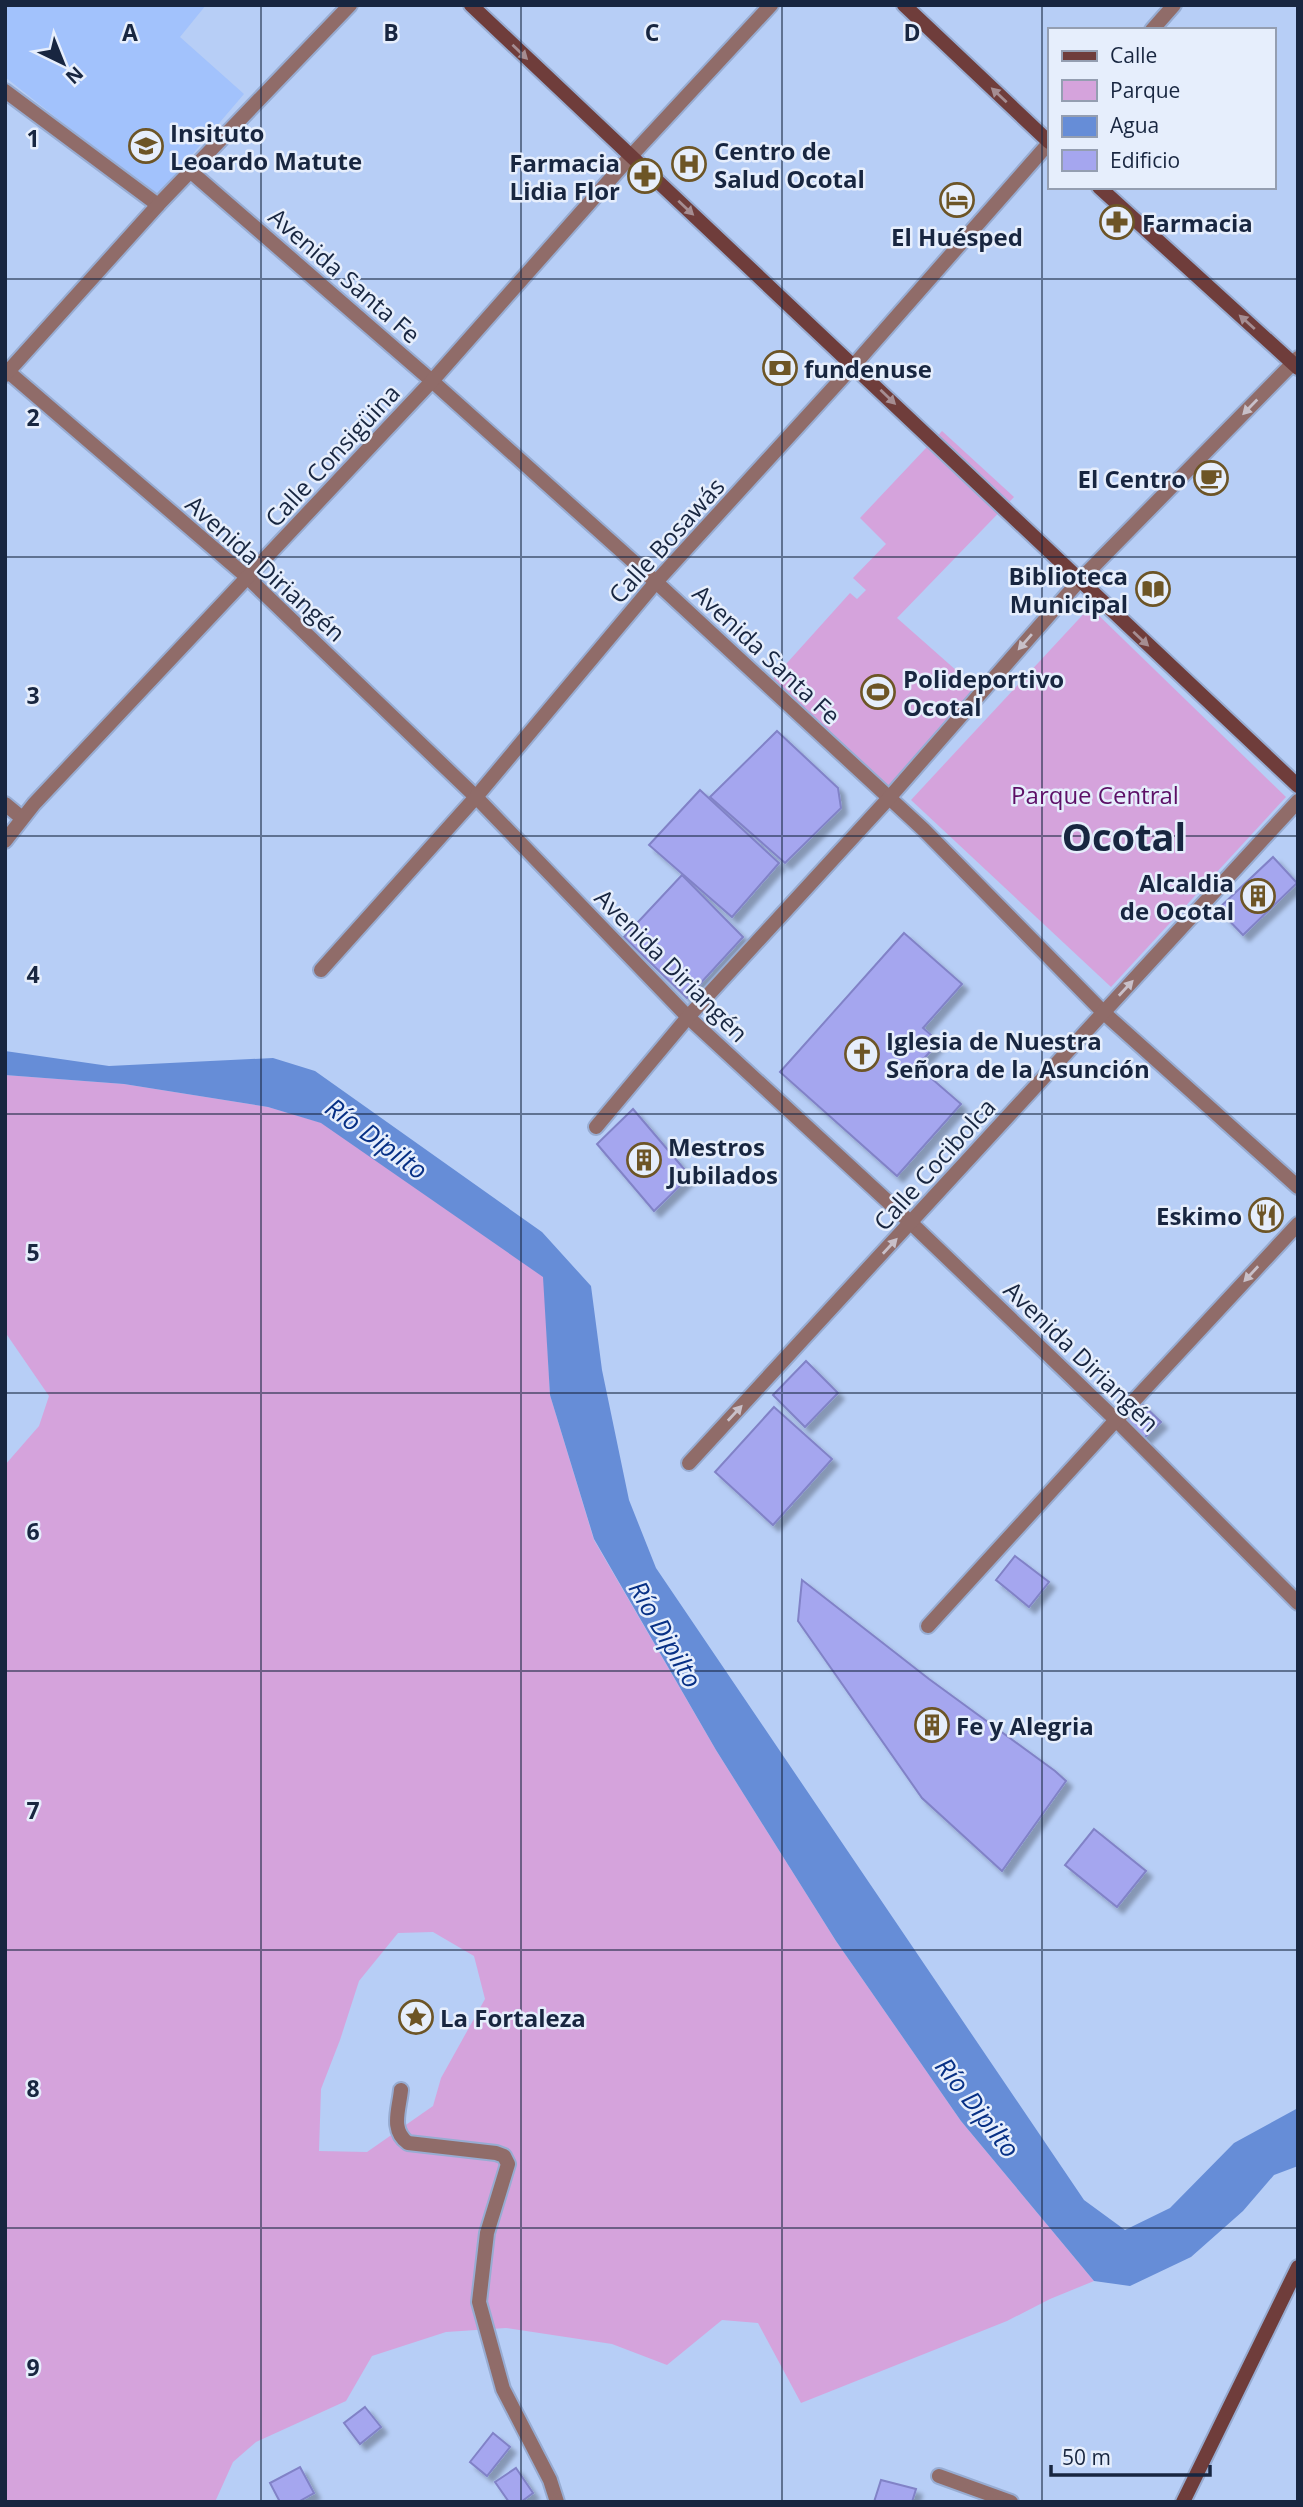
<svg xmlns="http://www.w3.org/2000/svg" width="1303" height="2507" font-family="'Open Sans',sans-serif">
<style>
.built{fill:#a2c2fc}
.green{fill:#d5a3dc;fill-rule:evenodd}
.water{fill:#668dd7}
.building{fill:#a5a6ef;stroke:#8182c7;stroke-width:2;filter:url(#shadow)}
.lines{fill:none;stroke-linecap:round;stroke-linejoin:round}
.street-casing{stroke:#97acd2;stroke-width:18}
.secondary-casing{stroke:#97acd2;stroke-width:18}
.street{stroke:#906c69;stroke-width:14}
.secondary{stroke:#6f3d3b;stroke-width:14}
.oneway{fill:#a58d92}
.oneway2{fill:#c8c0c9}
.grid{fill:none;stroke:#182640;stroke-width:2;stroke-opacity:0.55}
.labels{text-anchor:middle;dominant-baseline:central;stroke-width:5;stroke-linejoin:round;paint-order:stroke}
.poi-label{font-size:24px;font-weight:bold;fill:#182640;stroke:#e6eefc;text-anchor:start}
.street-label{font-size:24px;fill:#182640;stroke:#e6eefc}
.park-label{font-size:24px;fill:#5c0f66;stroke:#e6eefc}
.water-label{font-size:26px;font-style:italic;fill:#073085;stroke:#e6eefc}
.town-label{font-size:38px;font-weight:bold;fill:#182640;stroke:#e6eefc}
.grid-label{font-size:23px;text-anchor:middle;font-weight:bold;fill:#182640;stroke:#e6eefc;stroke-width:5;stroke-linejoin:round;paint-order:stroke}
</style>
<defs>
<filter id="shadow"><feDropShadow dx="6" dy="6" stdDeviation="2" flood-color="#0004"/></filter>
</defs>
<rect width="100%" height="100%" fill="#b7cef6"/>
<polygon class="built" points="5,5 206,5 180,37 244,94 156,197 5,77"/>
<g class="green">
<polygon points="942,431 1014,497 897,618 983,694 889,798 769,683 850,593 857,599 866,590 853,578 886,544 860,518"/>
<polygon points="1090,607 1286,797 1111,987 911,800"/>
<path d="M5,1075L124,1084L268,1107L322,1123L544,1277L550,1395L594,1540L716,1750L836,1941L961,2121L1094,2281L1050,2299L1007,2321L801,2403L758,2323L722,2320L667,2365L612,2344L506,2328L446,2332L372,2356L346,2401L256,2442L233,2462L215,2502H5V1465L39,1426L49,1396L5,1332ZM433,1932L474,1956L485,1999L441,2078L433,2106L367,2152L319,2151L321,2089L340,2040L359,1981L398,1933Z"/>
</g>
<polygon class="water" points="5,1051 109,1066 273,1058 315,1071 542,1232 591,1286 602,1370 629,1500 656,1568 1084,2200 1125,2230 1170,2208 1234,2143 1298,2108 1298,2166 1274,2175 1243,2211 1191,2257 1130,2286 1094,2281 961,2121 836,1941 716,1750 594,1539 550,1395 543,1277 321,1123 268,1107 124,1084 5,1075"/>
<g class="building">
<polygon points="777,731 838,788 841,808 785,863 710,797"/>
<polygon points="700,790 779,863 732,917 649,845"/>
<polygon points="1273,857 1297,883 1243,935 1218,909"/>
<polygon points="682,875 743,937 687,998 624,937"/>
<polygon points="904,933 962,984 923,1028 939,1042 917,1066 961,1104 897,1176 780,1072"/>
<polygon points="633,1109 690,1176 654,1211 597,1144"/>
<polygon points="806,1361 838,1393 805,1427 773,1395"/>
<polygon points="1137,1399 1161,1422 1141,1441 1119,1418"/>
<polygon points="774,1407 832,1459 773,1525 715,1472"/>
<polygon points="1015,1556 1049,1582 1029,1607 996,1580"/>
<polygon points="802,1580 929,1679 1055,1771 1066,1781 1002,1871 922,1798 798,1621"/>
<polygon points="1094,1829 1146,1871 1117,1907 1065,1865"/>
<polygon points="365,2407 381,2427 360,2444 344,2423"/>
<polygon points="493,2433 510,2447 487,2476 470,2462"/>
<polygon points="300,2467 314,2493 298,2502 280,2502 270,2483"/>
<polygon points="516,2468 533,2493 521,2502 509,2502 495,2482"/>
<polygon points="881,2480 916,2489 912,2502 874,2502"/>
</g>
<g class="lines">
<g class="street-casing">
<g id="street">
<polyline points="1152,30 1174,5"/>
<polyline points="5,91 158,205"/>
<polyline points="190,171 432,381 656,582 924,830 1103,1012 1298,1187"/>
<polyline points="5,369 247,577 476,797 688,1017 911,1223 1116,1420 1298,1603"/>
<polyline points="5,375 158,205 350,5"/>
<polyline points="5,804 22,818"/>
<polyline points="5,841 34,804 432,381 630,157 771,5"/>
<polyline points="321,970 476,797 656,582 854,365 1049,143"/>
<polyline points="596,1127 688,1017 889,798 1079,581 1298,358"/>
<polyline points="689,1463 1298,801"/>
<polyline points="928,1626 1116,1420 1298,1224"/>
<path d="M401,2090C399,2110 390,2130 408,2143L496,2153L504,2156L508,2164L487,2233L479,2302L503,2389L550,2480L557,2502"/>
<polyline points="939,2476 1011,2502"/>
</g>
</g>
<g class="secondary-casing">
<g id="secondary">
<polyline points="471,5 1298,786"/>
<polyline points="904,5 1049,142"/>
<polyline points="1099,187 1298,368"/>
<polyline points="1183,2502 1298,2267"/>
</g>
</g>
<use href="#street" class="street"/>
<use href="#secondary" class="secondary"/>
</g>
<defs><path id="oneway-solid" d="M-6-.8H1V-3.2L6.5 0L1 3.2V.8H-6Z" transform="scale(1.75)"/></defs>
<g class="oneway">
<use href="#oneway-solid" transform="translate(520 52) rotate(44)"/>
<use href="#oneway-solid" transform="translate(999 95) rotate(-137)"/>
<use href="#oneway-solid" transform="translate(686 208) rotate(43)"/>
<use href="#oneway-solid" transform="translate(1247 322) rotate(-138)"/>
<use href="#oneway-solid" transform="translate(888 397) rotate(44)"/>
<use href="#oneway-solid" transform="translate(1141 639) rotate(43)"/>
</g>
<g class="oneway2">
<use href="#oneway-solid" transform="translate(1250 407) rotate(134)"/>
<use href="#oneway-solid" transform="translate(1025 642) rotate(131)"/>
<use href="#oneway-solid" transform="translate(1126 988) rotate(-47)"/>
<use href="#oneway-solid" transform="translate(890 1246) rotate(-47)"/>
<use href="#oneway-solid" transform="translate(1251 1274) rotate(133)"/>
<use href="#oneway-solid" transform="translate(735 1413) rotate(-47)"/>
</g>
<path class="grid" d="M261,5V2502M521,5V2502M782,5V2502M1042,5V2502M5,279H1298M5,557H1298M5,836H1298M5,1114H1298M5,1393H1298M5,1671H1298M5,1950H1298M5,2228H1298"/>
<defs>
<g id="school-ring" transform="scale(1.75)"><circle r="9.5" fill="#e6eefc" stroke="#6d5526" stroke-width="1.5"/><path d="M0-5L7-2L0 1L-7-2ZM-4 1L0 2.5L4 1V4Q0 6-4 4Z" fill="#6d5526"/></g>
<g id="hospital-ring" transform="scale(1.75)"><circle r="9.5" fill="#e6eefc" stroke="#6d5526" stroke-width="1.5"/><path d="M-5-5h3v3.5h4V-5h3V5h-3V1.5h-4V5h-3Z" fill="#6d5526"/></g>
<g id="pharmacy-ring" transform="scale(1.75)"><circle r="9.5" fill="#e6eefc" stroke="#6d5526" stroke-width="1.5"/><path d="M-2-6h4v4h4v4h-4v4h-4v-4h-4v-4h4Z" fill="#6d5526"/></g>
<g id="hotel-ring" transform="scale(1.75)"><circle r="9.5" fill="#e6eefc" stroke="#6d5526" stroke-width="1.5"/><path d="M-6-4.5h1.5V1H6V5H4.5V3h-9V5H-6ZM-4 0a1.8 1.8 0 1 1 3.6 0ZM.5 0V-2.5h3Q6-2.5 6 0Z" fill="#6d5526"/></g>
<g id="bank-ring" transform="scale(1.75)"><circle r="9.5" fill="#e6eefc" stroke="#6d5526" stroke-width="1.5"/><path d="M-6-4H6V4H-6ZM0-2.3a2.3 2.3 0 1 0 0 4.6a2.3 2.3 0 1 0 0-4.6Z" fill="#6d5526"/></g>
<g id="cafe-ring" transform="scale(1.75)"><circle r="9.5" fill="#e6eefc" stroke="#6d5526" stroke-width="1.5"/><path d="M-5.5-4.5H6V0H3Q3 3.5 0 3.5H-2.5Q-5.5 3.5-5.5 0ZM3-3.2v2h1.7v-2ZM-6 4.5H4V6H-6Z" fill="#6d5526"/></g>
<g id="library-ring" transform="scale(1.75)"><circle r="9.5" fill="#e6eefc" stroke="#6d5526" stroke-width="1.5"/><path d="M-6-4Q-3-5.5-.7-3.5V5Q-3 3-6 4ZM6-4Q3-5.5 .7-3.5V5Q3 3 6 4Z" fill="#6d5526"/></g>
<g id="stadium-ring" transform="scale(1.75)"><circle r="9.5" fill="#e6eefc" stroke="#6d5526" stroke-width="1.5"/><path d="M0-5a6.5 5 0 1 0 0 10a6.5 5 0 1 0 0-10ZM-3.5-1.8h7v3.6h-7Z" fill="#6d5526"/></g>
<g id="building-ring" transform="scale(1.75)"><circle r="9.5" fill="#e6eefc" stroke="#6d5526" stroke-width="1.5"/><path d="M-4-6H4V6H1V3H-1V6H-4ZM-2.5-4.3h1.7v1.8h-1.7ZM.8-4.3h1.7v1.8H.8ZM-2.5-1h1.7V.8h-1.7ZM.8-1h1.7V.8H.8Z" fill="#6d5526"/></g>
<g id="church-ring" transform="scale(1.75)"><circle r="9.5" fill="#e6eefc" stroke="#6d5526" stroke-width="1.5"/><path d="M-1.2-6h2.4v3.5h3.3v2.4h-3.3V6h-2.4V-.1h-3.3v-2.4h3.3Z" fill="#6d5526"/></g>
<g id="restaurant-ring" transform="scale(1.75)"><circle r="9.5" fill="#e6eefc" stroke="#6d5526" stroke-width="1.5"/><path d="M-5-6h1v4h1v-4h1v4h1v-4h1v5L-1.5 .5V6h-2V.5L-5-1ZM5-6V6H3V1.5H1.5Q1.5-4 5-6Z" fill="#6d5526"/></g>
<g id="sight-ring" transform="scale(1.75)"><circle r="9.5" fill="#e6eefc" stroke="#6d5526" stroke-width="1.5"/><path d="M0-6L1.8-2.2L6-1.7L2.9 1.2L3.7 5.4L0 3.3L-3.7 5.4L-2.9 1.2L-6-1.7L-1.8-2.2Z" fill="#6d5526"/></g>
</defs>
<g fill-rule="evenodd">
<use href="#school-ring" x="146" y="146"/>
<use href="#hospital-ring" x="689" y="164"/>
<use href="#pharmacy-ring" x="645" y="176"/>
<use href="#hotel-ring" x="957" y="200"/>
<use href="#pharmacy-ring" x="1117" y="222"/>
<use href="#bank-ring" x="780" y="368"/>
<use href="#cafe-ring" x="1211" y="478"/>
<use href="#library-ring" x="1153" y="589"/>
<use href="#stadium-ring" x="878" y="692"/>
<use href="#building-ring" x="1258" y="896"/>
<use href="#church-ring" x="862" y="1054"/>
<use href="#building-ring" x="644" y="1160"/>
<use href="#restaurant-ring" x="1266" y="1215"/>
<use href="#building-ring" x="932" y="1725"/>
<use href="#sight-ring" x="416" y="2017"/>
</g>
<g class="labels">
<g class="poi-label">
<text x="170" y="132">Insituto<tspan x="170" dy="28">Leoardo Matute</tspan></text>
<text x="714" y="150">Centro de<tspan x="714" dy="28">Salud Ocotal</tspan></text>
<text x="620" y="162" text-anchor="end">Farmacia<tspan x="620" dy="28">Lidia Flor</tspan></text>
<text x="1142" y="222">Farmacia</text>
<text x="957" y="236" text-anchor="middle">El Huésped</text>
<text x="804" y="368">fundenuse</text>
<text x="1186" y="478" text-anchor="end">El Centro</text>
<text x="1128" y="575" text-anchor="end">Biblioteca<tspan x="1128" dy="28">Municipal</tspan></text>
<text x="903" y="678">Polideportivo<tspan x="903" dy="28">Ocotal</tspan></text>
<text x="1234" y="882" text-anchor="end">Alcaldia<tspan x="1234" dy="28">de Ocotal</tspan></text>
<text x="886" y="1040">Iglesia de Nuestra<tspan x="886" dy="28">Señora de la Asunción</tspan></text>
<text x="668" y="1146">Mestros<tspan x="668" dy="28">Jubilados</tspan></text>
<text x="1242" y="1215" text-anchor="end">Eskimo</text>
<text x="956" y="1725">Fe y Alegria</text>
<text x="440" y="2017">La Fortaleza</text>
</g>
<g class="street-label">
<text transform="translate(345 275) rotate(41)">Avenida Santa Fe</text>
<text transform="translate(332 455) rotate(-47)">Calle Consigüina</text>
<text transform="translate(666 540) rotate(-48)">Calle Bosawás</text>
<text transform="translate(266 568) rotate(42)">Avenida Diriangén</text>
<text transform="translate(767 654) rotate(43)">Avenida Santa Fe</text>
<text transform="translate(672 965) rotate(45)">Avenida Diriangén</text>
<text transform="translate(934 1164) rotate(-48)">Calle Cocibolca</text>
<text transform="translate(1082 1356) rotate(44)">Avenida Diriangén</text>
</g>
<g class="park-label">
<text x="1095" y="794">Parque Central</text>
</g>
<g class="water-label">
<text transform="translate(377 1138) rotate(36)">Río Dipilto</text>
<text transform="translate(666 1634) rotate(60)">Río Dipilto</text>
<text transform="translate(978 2107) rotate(52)">Río Dipilto</text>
</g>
<g class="town-label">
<text x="1124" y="836">Ocotal</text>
</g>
</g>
<g class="grid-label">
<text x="130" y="41">A</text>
<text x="391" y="41">B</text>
<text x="652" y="41">C</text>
<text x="912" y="41">D</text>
<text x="33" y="147">1</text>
<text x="33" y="426">2</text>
<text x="33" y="704">3</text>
<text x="33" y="983">4</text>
<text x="33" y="1261">5</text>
<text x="33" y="1540">6</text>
<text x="33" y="1819">7</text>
<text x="33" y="2097">8</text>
<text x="33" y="2376">9</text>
</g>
<rect width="1303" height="2507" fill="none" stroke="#182640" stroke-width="14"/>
<rect x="1048" y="28" width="228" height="161" fill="#e6eefc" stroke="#949eb1" stroke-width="2"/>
<rect x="1062" y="51" width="35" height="10" fill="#6f3d3b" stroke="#949eb1" stroke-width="2"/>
<text x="1110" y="63" font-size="21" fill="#182640">Calle</text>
<rect x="1062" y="80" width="35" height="21" fill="#d5a3dc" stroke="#949eb1" stroke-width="2"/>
<text x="1110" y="98" font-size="21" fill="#182640">Parque</text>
<rect x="1062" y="116" width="35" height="21" fill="#668dd7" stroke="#949eb1" stroke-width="2"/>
<text x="1110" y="133" font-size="21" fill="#182640">Agua</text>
<rect x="1062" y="150" width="35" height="21" fill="#a5a6ef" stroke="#949eb1" stroke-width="2"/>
<text x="1110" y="168" font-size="21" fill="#182640">Edificio</text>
<g transform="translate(63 63) rotate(137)" stroke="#e6eefc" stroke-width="5" paint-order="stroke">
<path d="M0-5L12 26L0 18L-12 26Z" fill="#182640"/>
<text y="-10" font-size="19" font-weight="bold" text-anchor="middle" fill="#182640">N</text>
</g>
<path d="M1051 2465v10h159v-10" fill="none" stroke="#182640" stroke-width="3.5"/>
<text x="1062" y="2465" font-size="21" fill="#182640" stroke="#e6eefc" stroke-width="5" paint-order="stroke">50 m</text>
</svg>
